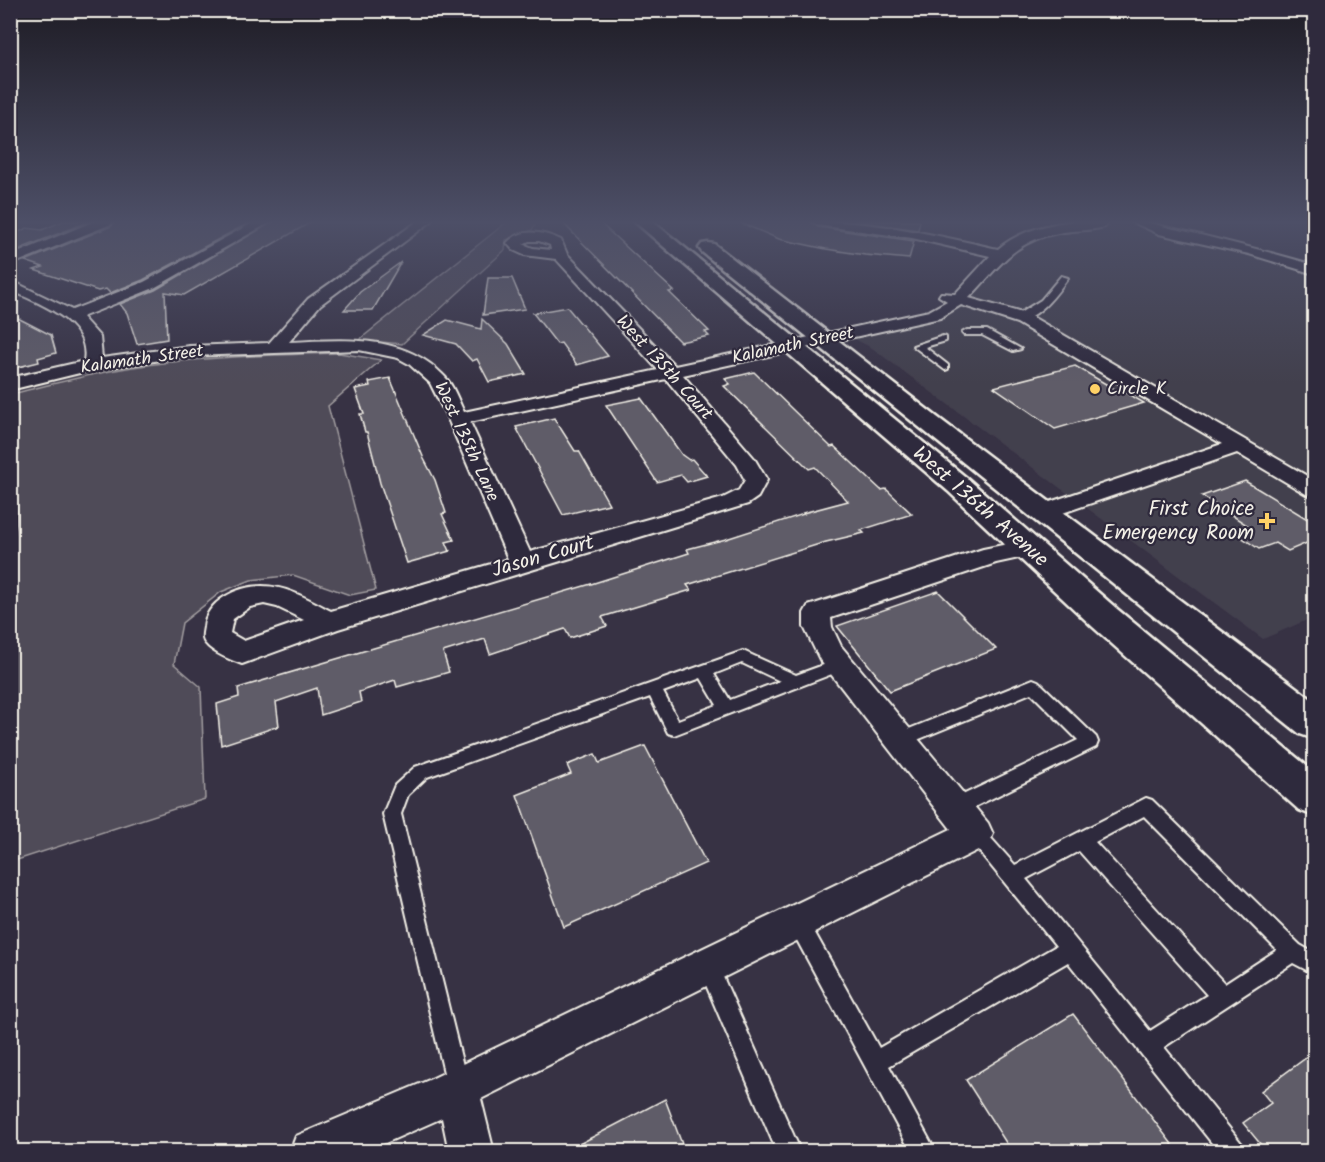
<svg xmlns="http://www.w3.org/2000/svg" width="1325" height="1162" font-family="Kalam,sans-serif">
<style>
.built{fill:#433f4e}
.green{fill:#504b59;stroke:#a29ea0;stroke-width:1.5}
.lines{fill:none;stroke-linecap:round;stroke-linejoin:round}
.stream{fill:#a6a2a4;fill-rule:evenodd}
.building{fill:#5f5c67;stroke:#f4f1e8;stroke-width:1.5}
.service-casing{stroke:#f4f1e8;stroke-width:4}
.minor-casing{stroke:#f4f1e8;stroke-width:4}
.secondary-casing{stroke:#f4f1e8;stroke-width:5}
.service{fill:#2f2a3d;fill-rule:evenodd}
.minor{fill:#2f2a3d;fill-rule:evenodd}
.secondary{fill:#2f2a3d;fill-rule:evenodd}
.poi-dot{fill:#ffd166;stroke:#2f2a3d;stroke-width:2}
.labels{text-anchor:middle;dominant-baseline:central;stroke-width:4.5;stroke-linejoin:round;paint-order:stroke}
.far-street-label{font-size:18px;fill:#f4f1e8;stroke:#2f2a3d}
.far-poi-label{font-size:18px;fill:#f4f1e8;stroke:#2f2a3d;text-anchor:start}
.street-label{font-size:21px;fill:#f4f1e8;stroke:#2f2a3d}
.poi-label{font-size:21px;fill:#f4f1e8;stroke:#2f2a3d;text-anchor:end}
</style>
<rect width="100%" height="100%" fill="#373244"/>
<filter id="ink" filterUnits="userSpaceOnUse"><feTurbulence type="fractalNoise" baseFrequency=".0167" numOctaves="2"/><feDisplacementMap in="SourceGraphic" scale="12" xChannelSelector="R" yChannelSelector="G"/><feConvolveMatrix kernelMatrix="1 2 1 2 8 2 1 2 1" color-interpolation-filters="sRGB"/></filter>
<g filter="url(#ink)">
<polygon class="built" points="1100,224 1164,231 1314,270 1314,617 1263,639 872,348 847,335 934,315 1018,240"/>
<g class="green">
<polygon points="508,221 537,221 532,230 506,240 505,250 402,344 359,340"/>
<path d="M339,353L381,360L328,406L376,590L350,595L293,575L251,580L221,592L182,623L174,664L201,687L205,799L11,862V394C61,382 112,368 164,363C222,356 281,355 339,353Z"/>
</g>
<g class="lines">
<path class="stream" d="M10,492C23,505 17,524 14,540L10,542V522L13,513L10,506Z"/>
</g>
<g class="building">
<polygon points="63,221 90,221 10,253 10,236 27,228 42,230"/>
<polygon points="115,221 252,221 143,280 110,293 106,289 98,291 34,270 43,267 25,261 112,226"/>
<polygon points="274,221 313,221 184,295 165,292 167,339 137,344 127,313 120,304 155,290"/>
<polygon points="561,221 598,221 674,291 669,292 709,331 705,332 709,336 680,342"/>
<polygon points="736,221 810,221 818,227 914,241 909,259 865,255 826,249 779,239"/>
<polygon points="854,221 920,221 918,230"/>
<polygon points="401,262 373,310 344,310 360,292"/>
<polygon points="488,278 512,278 525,309 483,315"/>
<polygon points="567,307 608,356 577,365 561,343 557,344 533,313"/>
<polygon points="10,314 51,335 56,353 38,358 39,362 10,369"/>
<polygon points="482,319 508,344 526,374 489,382 477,359 472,361 456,344 423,335 447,320 481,329"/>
<polygon points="1075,366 1116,390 1120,389 1144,403 1055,429 994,387"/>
<polygon points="754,372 831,447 834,446 881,490 886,489 912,514 861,530 864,533 826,542 687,585 691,590 602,617 607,626 570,638 565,629 490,654 485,639 443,652 449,672 397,687 395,680 359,692 361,702 321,715 317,688 276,702 279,726 221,745 217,704 239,697 238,688 591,584 689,553 687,549 726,539 804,514 803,513 848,501 815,467 809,469 724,386 730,384 725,379"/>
<polygon points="390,378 424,459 435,480 446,513 442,514 454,540 446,542 450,551 407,563 380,483 367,432 365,432 360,414 364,414 355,389 370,386 369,382"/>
<polygon points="641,398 682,455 689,460 692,459 707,476 687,482 681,475 657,482 606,405"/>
<polygon points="554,418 575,451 579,451 609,504 563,515 516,427"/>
<polygon points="1245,481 1314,523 1314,540 1288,551 1275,543 1259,549 1232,531 1247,525 1202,496"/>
<polygon points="938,591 996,649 890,691 837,626"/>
<polygon points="645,746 706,863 564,927 517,795 571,774 567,765 595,754 599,763"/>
<polygon points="1073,1014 1178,1152 1012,1152 966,1080"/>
<polygon points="1314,1052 1314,1152 1267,1152 1243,1123 1271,1103 1261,1091"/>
<polygon points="665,1099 685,1152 564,1152"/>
</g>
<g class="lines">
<g class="service-casing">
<g id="service">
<path d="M1061,276L1068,278C1056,294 1038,321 1015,320V316L1041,300Z"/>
<polygon points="967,330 987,330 1021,349 1013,351 982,335 964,335 962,333"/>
<polygon points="943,336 946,337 946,341 925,347 948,365 948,369 945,370 913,346"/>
<path d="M743,651L796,675L840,659L845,661L848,665L845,669L674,735L668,733L650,697L427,777L408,795L401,814L468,1086L465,1094L457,1097L449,1094L383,814L395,785L415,767ZM742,663L780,681L730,700L714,674ZM701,678L717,705L678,720L663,692Z"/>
<polygon points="1033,679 1038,681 1096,737 1098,742 1096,747 960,814 954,816 948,814 945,808 948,802 1078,740 1031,693 900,747 894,745 892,740 894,735"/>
<path d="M1146,798L1152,800L1300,945L1314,953V974L1293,963L1164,1047L1242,1144L1246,1152H1219L1068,962L889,1066L936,1152H911L791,929L788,922L791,915L798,912L805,915L879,1048L1056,946L970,840L967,834L970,828L976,826L982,828L1015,865ZM1144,816L1277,950L1225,984L1095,842ZM1079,851L1207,995L1150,1031L1026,879Z"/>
<polygon points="708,956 715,959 801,1152 777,1152 698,966 701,959"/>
</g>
</g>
<g class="minor-casing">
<g id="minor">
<polygon points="95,221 113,221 111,224 10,265 10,256"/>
<path d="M256,221H272L154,288L82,317L100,337L102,358L189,346L269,343L308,299L418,221H432L320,305L289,342C342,340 402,333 443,375C453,384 458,400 464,412L658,370L556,259L524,255L513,250L507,243C521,227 544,232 561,240L567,254L675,366L929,311L947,301L939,296L941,293L955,294L990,256L912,238L818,225L812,221C875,221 936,235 998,249C1024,226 1071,218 1105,221L1107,224L1105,227C1090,231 1073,230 1058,233C1013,241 999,267 969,298L1029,315L1314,480V496L1306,494L1237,453L1051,517L1043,519L1035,517L1031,512L1035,507L1222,444L1017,323L961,305L940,318L683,375L754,458L767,480L758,497L748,504L338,629L242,664C231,660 213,653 206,644C201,639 203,633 204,627C206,601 238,586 262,586C287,586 310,600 331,611L508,559L448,419L430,383L409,364L398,358L359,350L189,356L92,370L10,390V378L84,361C91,321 40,304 10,290V280L72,310L144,282ZM529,241H539L550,245L551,250L533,248L523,244ZM666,379L737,465L745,480L739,490L723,498L530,552L470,422ZM264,604L277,607L304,620L244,641L230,633L233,619L250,607Z"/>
<path d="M1130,221C1148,220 1162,227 1180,230C1225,241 1270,252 1314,265V274L1249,254L1159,234Z"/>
<polygon points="1028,540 1037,542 1040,548 1037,554 996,563 831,618 832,627 841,646 988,823 993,834 988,845 481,1099 494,1152 449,1152 442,1118 365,1152 290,1152 296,1136 429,1080 951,829 820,660 804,627 804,613 808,606 983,549"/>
</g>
</g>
<g class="secondary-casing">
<g id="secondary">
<polygon points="634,221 652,221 968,479 1117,609 1314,772 1314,816 1299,810 1093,627 948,491"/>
<polygon points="708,243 714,244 937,417 1314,701 1314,739 1300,734 702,252 699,248 702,244"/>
</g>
</g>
<use href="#service" class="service"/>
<use href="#minor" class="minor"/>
<use href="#secondary" class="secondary"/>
</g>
</g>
<linearGradient id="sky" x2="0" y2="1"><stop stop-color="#1e1c25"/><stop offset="0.58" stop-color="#4d4f67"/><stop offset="1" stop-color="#4d4f67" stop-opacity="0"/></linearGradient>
<rect width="1325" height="383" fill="url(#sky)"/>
<g class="poi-dot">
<circle cx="1095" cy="389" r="6"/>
<path d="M1264 512h6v6h6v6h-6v6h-6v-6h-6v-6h6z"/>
</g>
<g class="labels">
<g class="far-street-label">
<text transform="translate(793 346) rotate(-12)">Kalamath Street</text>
<text transform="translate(142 360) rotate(-8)">Kalamath Street</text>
<text transform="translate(664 368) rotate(48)">West 135th Court</text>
<text transform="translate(466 442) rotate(65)">West 135th Lane</text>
</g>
<g class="far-poi-label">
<text x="1107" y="389">Circle K</text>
</g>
<g class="street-label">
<text transform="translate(980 507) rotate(41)">West 136th Avenue</text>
<text transform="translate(543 557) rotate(-16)">Jason Court</text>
</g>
<g class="poi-label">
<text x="1254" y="509">First Choice<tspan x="1254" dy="24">Emergency Room</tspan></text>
</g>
</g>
<rect width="1325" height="1162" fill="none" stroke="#2f2a3d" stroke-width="36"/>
<rect x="18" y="18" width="1289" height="1126" fill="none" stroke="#f4f1e8" stroke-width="2" filter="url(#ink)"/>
</svg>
